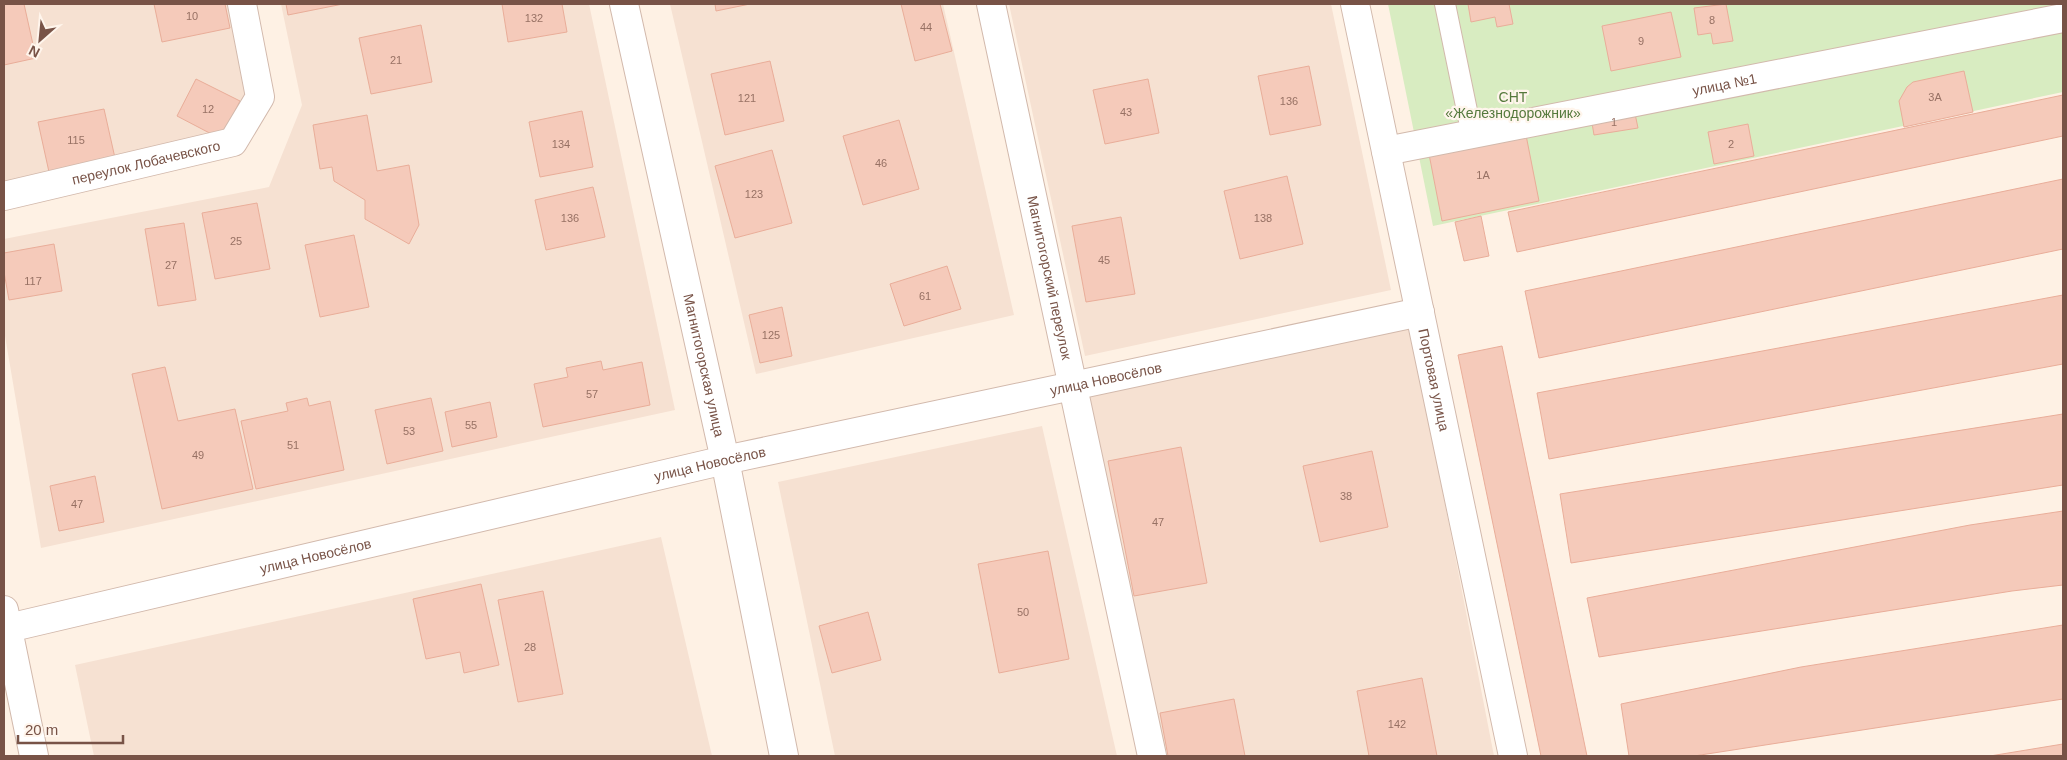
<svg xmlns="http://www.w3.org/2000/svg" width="2067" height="760" font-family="Helvetica,sans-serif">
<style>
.residential{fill:#f6e1d2}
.green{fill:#d8ecc1}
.building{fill:#f5caba;stroke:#e9ad99}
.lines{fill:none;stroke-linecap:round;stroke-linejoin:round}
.service-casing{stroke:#d2b9ac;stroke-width:22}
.minor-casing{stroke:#d2b9ac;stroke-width:30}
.tertiary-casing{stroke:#d2b9ac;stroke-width:30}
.service{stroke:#fff;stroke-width:20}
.minor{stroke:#fff;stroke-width:28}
.tertiary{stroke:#fff;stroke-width:28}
.labels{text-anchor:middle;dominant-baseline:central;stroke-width:4.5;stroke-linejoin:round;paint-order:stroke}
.number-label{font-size:11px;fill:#977164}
.street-label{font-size:14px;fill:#785347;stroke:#fff5ec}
.park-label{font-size:14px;fill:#55793c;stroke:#fff5ec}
</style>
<rect width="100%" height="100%" fill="#fef1e4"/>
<g class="residential">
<polygon points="4,4 236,4 254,94 227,139 4,190"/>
<polygon points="281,4 589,4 675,410 41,548 4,330 4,239 269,187 302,105"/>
<polygon points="670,4 943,4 1014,315 756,374"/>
<polygon points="1009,4 1331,4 1391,290 1085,356"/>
<polygon points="1410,324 1494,756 1164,756 1088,394"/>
<polygon points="1042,426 1117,756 835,756 778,482"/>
<polygon points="661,537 712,756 94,756 75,665"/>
</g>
<polygon class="green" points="1388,4 2063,4 2063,92 1433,226"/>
<g class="building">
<polygon points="4,4 24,4 36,58 4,65"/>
<polygon points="154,4 225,4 230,28 162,42"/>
<polygon points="286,4 343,4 288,15"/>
<polygon points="502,4 562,4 567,32 508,42"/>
<polygon points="715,4 750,4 716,11"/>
<polygon points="901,4 940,4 952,51 915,61"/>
<polygon points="1468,4 1509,4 1513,24 1497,27 1495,17 1471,22"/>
<polygon points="1726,4 1733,41 1713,44 1711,33 1698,35 1694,8"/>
<polygon points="1671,12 1681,57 1611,71 1602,26"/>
<polygon points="421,25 432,82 371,94 359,38"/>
<polygon points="770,61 784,121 725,135 711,74"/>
<polygon points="1309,66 1321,125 1270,135 1258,76"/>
<polygon points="1964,71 1973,112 1904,127 1899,101 1907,87 1913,82"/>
<polygon points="196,79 240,101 221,139 177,116"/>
<polygon points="1148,79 1159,133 1105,144 1093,90"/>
<polygon points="2063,95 2063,136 1517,252 1508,212"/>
<polygon points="104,109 115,158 49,172 38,122"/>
<polygon points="1634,109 1638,128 1594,135 1591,117"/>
<polygon points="582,111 593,167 540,177 529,122"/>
<polygon points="367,115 377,171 409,165 419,225 409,244 365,219 365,200 334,181 332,167 320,169 313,125"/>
<polygon points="899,120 919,189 863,205 843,136"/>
<polygon points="1748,124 1754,156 1714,164 1708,132"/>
<polygon points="1525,130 1539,201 1442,221 1428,149"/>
<polygon points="772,150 792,223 735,238 715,166"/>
<polygon points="1287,176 1303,244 1240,259 1224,191"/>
<polygon points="2063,179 2063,249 1539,358 1525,291"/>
<polygon points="593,187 605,237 546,250 535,200"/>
<polygon points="257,203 270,269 215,279 202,213"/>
<polygon points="1481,216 1489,256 1464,261 1455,222"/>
<polygon points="1121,217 1135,294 1086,302 1072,226"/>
<polygon points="184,223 196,300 158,306 145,229"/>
<polygon points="354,235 369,307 320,317 305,245"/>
<polygon points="54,244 62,291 9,300 4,272 4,253"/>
<polygon points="947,266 961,309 904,326 890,284"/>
<polygon points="2063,295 2063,364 1549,459 1537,393"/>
<polygon points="782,307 792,356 760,363 749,315"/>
<polygon points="1502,346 1587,756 1541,756 1458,355"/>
<polygon points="601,361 603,370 642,362 650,405 543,427 534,384 568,377 566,368"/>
<polygon points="165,367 178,421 235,409 253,489 162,509 132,374"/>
<polygon points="307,398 309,406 330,401 344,470 256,489 241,421 288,411 286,403"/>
<polygon points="431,398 443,451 387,464 375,410"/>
<polygon points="490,402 497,437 452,447 445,412"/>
<polygon points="2063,414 2063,485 1571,563 1560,494"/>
<polygon points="1181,447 1207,583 1134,596 1108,461"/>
<polygon points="1372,451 1388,527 1320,542 1303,466"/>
<polygon points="95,476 104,522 59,531 50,486"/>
<polygon points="2063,511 2063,585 2012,591 1599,657 1587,598 1970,525"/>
<polygon points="1048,551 1069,659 999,673 978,564"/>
<polygon points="481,584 499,665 464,673 460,652 426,659 413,599"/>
<polygon points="543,591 563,694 518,702 498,600"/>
<polygon points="868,612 881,660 832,673 819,626"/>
<polygon points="2063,625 2063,699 1694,756 1629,756 1621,704 1801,667"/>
<polygon points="1422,678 1437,756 1369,756 1357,691"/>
<polygon points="1234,699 1245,756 1168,756 1160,713"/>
<polygon points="2063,744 2063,756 1990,756"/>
</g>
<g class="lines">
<g class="service-casing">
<polyline id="service" points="1445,4 1472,135"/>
</g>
<g class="minor-casing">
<g id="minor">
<path id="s1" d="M624,4L725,460L784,756"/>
<path id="s2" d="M991,4L1152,756"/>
<path id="s3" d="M1355,4L1513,756"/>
<path id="s4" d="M1386,151L2063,18"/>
<path id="s5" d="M4,196L233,142L260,97L242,4"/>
<path id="s6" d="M4,629L725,460L1420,312"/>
</g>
</g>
<g class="tertiary-casing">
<polyline id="tertiary" points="4,610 34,756"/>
</g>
<use href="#service" class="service"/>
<use href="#minor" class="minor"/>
<use href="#tertiary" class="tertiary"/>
</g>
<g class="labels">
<g class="number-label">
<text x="192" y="16">10</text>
<text x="534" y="18">132</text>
<text x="1712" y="20">8</text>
<text x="926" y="27">44</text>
<text x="1641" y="41">9</text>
<text x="396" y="60">21</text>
<text x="1935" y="97">3А</text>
<text x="747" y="98">121</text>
<text x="1289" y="101">136</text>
<text x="208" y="109">12</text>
<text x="1126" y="112">43</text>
<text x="1614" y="122">1</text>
<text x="76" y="140">115</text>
<text x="561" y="144">134</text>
<text x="1731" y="144">2</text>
<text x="881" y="163">46</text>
<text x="1483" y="175">1А</text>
<text x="754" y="194">123</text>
<text x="570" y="218">136</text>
<text x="1263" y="218">138</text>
<text x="236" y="241">25</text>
<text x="1104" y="260">45</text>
<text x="171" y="265">27</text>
<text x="33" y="281">117</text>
<text x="925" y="296">61</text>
<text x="771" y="335">125</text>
<text x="592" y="394">57</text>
<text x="471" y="425">55</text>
<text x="409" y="431">53</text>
<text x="293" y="445">51</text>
<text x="198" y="455">49</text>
<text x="1346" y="496">38</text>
<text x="77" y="504">47</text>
<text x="1158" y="522">47</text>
<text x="1023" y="612">50</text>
<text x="530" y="647">28</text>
<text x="1397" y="724">142</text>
</g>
<g class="street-label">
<text stroke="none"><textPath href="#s4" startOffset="345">улица №1</textPath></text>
<text stroke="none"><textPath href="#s5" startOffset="146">переулок Лобачевского</textPath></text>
<text stroke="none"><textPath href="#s2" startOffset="280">Магнитогорский переулок</textPath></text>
<text stroke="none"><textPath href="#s1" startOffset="370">Магнитогорская улица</textPath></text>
<text stroke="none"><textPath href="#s6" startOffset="1130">улица Новосёлов</textPath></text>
<text stroke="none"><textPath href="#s3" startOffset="384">Портовая улица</textPath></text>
<text stroke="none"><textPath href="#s6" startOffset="725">улица Новосёлов</textPath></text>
<text stroke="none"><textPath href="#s6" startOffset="320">улица Новосёлов</textPath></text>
</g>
<g class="park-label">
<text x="1513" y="97">СНТ<tspan x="1513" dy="16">«Железнодорожник»</tspan></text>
</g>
</g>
<rect width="2067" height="760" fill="none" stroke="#785347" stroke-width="10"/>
<g transform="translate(40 40) rotate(207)" stroke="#fff5ec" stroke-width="4" paint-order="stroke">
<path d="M0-4L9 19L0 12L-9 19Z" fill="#785347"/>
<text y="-8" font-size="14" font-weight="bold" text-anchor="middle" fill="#785347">N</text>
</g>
<path d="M18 735v8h105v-8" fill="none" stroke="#785347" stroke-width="2.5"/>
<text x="25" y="735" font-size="15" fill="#785347" stroke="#fff5ec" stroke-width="4" paint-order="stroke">20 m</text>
</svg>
